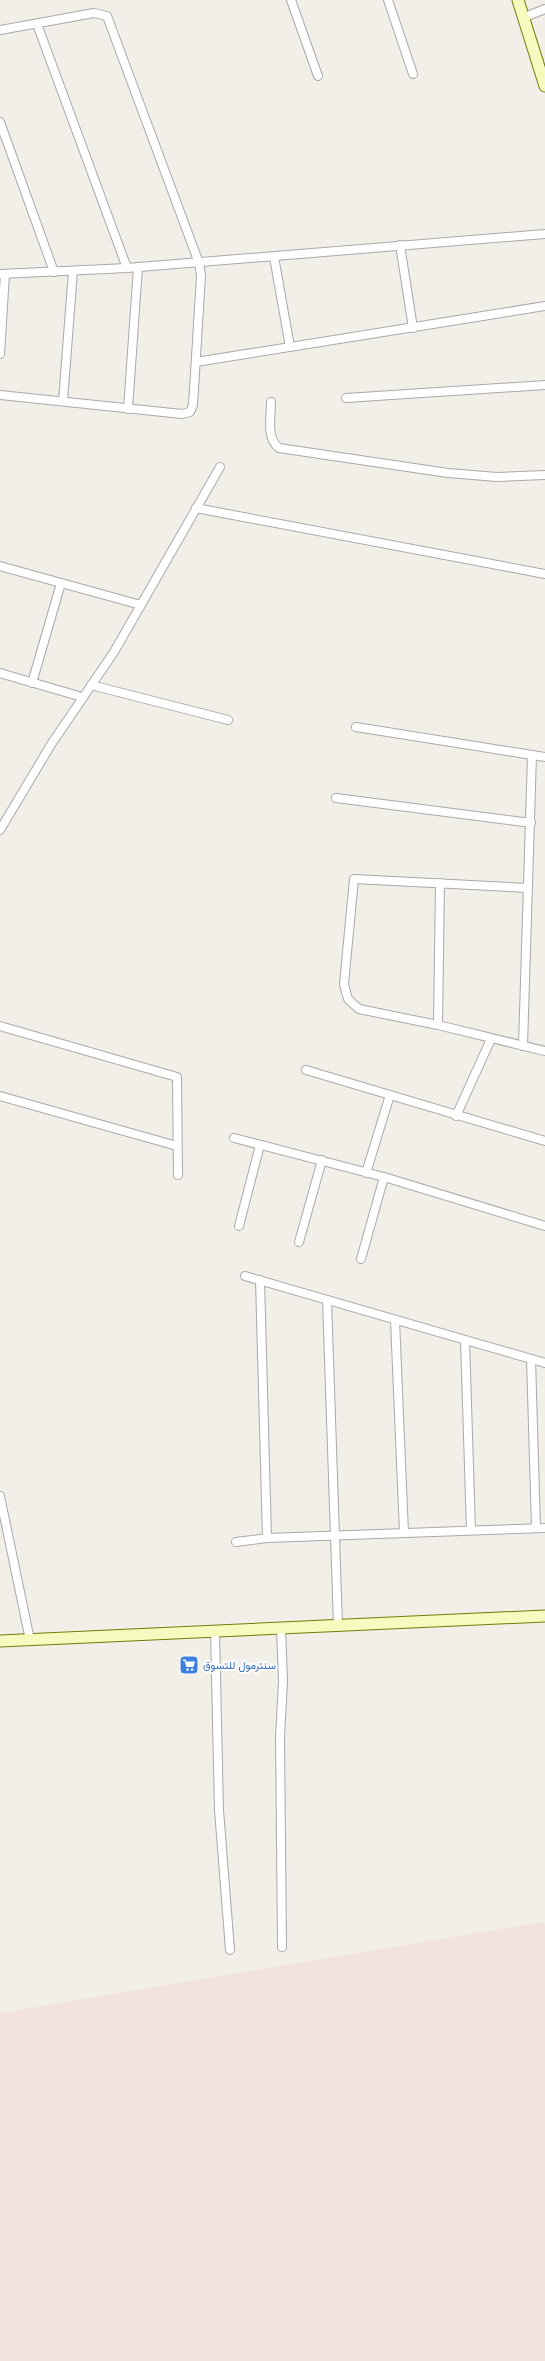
<svg xmlns="http://www.w3.org/2000/svg" width="545" height="2361" font-family="Quicksand,Vazirmatn,sans-serif">
<style>
.military{fill:#f3e3dd}
.lines{fill:none;stroke-linecap:round;stroke-linejoin:round}
.street-casing{stroke:#a9a9a9;stroke-width:10}
.secondary-casing{stroke:#707d05;stroke-width:13}
.street{stroke:#fff;stroke-width:8}
.secondary{stroke:#f7fabf;stroke-width:11}
.labels{text-anchor:middle;dominant-baseline:central;stroke-width:4;stroke-linejoin:round;paint-order:stroke}
.shop-label{font-size:11px;fill:#366cbe;stroke:#fff;text-anchor:start}
</style>
<rect width="100%" height="100%" fill="#f2efe9"/>
<polygon class="military" points="542,1922 545,1925 545,2361 0,2361 0,2013"/>
<g class="lines">
<g class="street-casing">
<g id="street">
<polyline points="291,0 318,76"/>
<polyline points="388,0 413,74"/>
<polyline points="525,17 545,9"/>
<polyline points="37,24 127,268"/>
<polyline points="0,30 94,13 107,16 199,263 201,276 193,405 190,412 182,414 0,395"/>
<polyline points="0,122 54,272"/>
<polyline points="400,245 413,328"/>
<polyline points="274,257 290,347"/>
<polyline points="0,274 127,268 545,234"/>
<polyline points="0,354 5,274"/>
<polyline points="196,362 545,306"/>
<polyline points="346,398 545,385"/>
<polyline points="63,401 73,271"/>
<path d="M271,402C271,418 266,438 279,448L448,473L497,477L545,475"/>
<polyline points="128,409 138,267"/>
<polyline points="196,508 545,574"/>
<polyline points="0,566 141,605"/>
<polyline points="0,673 82,697"/>
<polyline points="32,683 61,583"/>
<polyline points="91,685 228,720"/>
<polyline points="356,727 545,757"/>
<polyline points="336,798 531,823"/>
<polyline points="0,830 52,743 114,652 220,467"/>
<polyline points="528,888 354,879 344,984 348,999 359,1009 438,1025 545,1051"/>
<polyline points="438,1025 440,883"/>
<polyline points="0,1026 177,1077 178,1175"/>
<polyline points="523,1046 532,755"/>
<polyline points="306,1070 545,1141"/>
<polyline points="0,1096 177,1146"/>
<polyline points="456,1116 491,1039"/>
<polyline points="234,1138 384,1177 545,1226"/>
<polyline points="366,1173 390,1095"/>
<polyline points="239,1226 260,1145"/>
<polyline points="299,1242 322,1160"/>
<polyline points="361,1259 384,1177"/>
<polyline points="245,1276 545,1363"/>
<polyline points="260,1280 267,1538"/>
<polyline points="327,1300 338,1625"/>
<polyline points="395,1320 404,1533"/>
<polyline points="465,1340 471,1530"/>
<polyline points="531,1359 536,1528"/>
<polyline points="0,1496 30,1640"/>
<polyline points="236,1542 267,1538 545,1528"/>
<polyline points="281,1628 283,1681 280,1737 282,1947"/>
<polyline points="215,1631 219,1810 230,1950"/>
</g>
</g>
<g class="secondary-casing">
<g id="secondary">
<polyline points="518,0 545,86"/>
<polyline points="0,1641 545,1616"/>
</g>
</g>
<use href="#street" class="street"/>
<use href="#secondary" class="secondary"/>
</g>
<defs>
<g id="supermarket-square" transform="scale(1)"><rect x="-9" y="-9" width="18" height="18" rx="4" fill="#3f7fe0" stroke="#fff"/><path d="M-6-5.5h2.5l.6 2H6L4.5 2H-2.5L-4.4-4H-6ZM-1.5 3.2a1.3 1.3 0 1 0 .1 0ZM3 3.2a1.3 1.3 0 1 0 .1 0Z" fill="#fff"/></g>
</defs>
<g fill-rule="evenodd">
<use href="#supermarket-square" x="189" y="1665"/>
</g>
<g class="labels">
<g class="shop-label">
<text x="203" y="1665">سنترمول للتسوق</text>
</g>
</g>
</svg>
